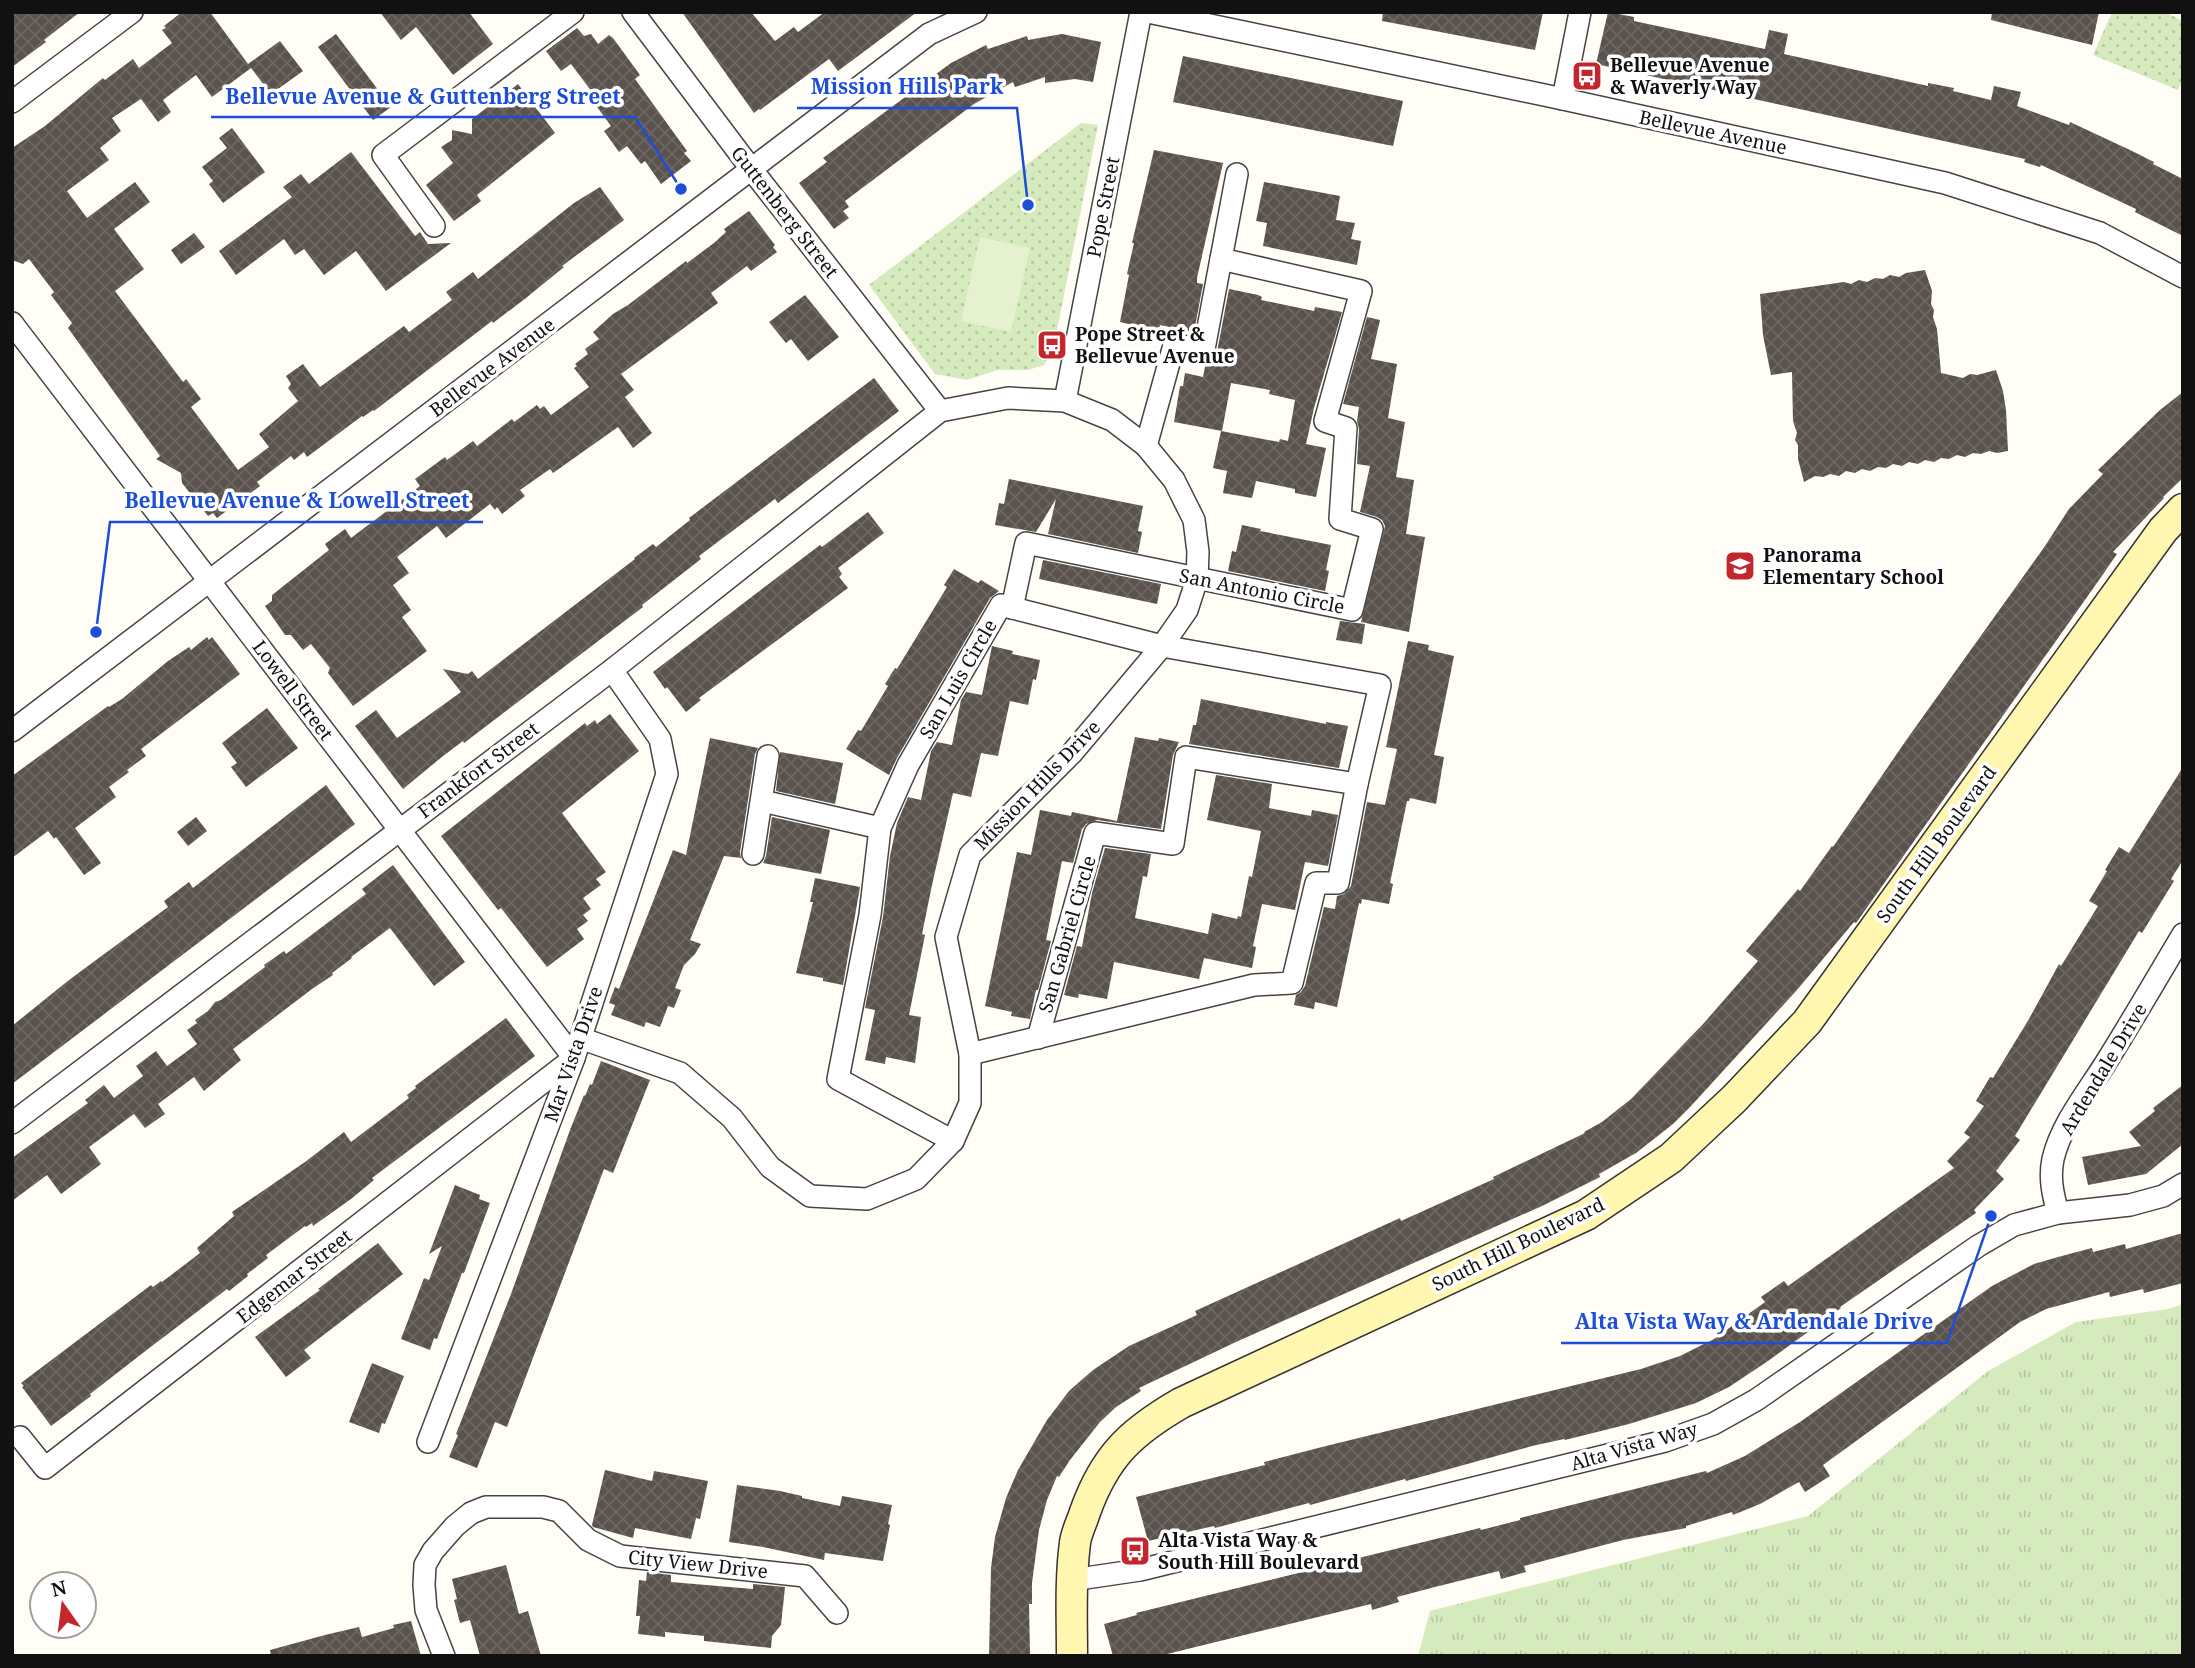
<svg xmlns="http://www.w3.org/2000/svg" width="2195" height="1668" font-family="'Noto Serif',serif">
<style>
.grass{fill:url(#grass-tufts)}
.park{fill:url(#park-dots)}
.pitch{fill:#e6f2cf}
.building{fill:url(#building-cross-hatch)}
.lines{fill:none;stroke-linecap:round;stroke-linejoin:round}
.street-casing{stroke:#444;stroke-width:24}
.secondary-casing{stroke:#333;stroke-width:33}
.street{stroke:#fff;stroke-width:21}
.secondary{stroke:#fff6b0;stroke-width:30}
.labels{text-anchor:middle;dominant-baseline:central;stroke-width:7;stroke-linejoin:round;paint-order:stroke}
.poi-label{font-size:19px;font-weight:bold;fill:#111;stroke:#fff;text-anchor:start}
.street-label{font-size:19px;fill:#111;stroke:#fff}
.leader{fill:none;stroke:#1d4ed8;stroke-width:2.5}
.callout-dot{fill:#1d4ed8;stroke:#fff;stroke-width:2.5}
.callout-label{font-size:21px;text-anchor:middle;font-weight:bold;fill:#1d4ed8;stroke:#fff;stroke-width:7;stroke-linejoin:round;paint-order:stroke}
</style>
<defs>
<pattern id="grass-tufts" width="24" height="20" patternUnits="userSpaceOnUse" patternTransform="scale(1.75)"><rect width="24" height="20" fill="#d5ebbd"/><path d="M3 7l-1-3M5 7V3M7 7l1-3M15 17l-1-3M17 17v-4M19 17l1-3" fill="none" stroke="#b6c8a1"/></pattern>
<pattern id="park-dots" width="8" height="8" patternUnits="userSpaceOnUse" patternTransform="scale(1.75)"><rect width="8" height="8" fill="#d5ebbd"/><path d="M2 2h.1M6 6h.1" fill="none" stroke="#b6c8a1" stroke-width="1.8" stroke-linecap="round"/></pattern>
<pattern id="building-cross-hatch" width="8" height="8" patternUnits="userSpaceOnUse" patternTransform="scale(1.75)"><rect width="8" height="8" fill="#5a524d"/><path d="M0 0l8 8M0 8l8-8" fill="none" stroke="#6d6662"/></pattern>
</defs>
<rect width="100%" height="100%" fill="#fffdf5"/>
<polygon class="grass" points="2183,1304 2183,1656 1418,1656 1430,1611 1808,1516 1988,1371 2076,1322 2168,1309"/>
<g class="park">
<polygon points="2112,12 2165,12 2183,21 2183,79 2178,90 2093,55"/>
<polygon points="1081,123 1098,125 1054,345 1044,365 1028,370 997,370 967,380 935,374 869,285"/>
</g>
<polygon class="pitch" points="980,237 1030,248 1011,332 961,321"/>
<g class="building">
<polygon points="12,12 80,12 44,40 46,42 12,67"/>
<polygon points="182,12 210,12 248,64 280,41 303,71 271,94 251,68 212,97 196,75 163,100 171,112 158,122 141,99 112,118 121,131 100,148 109,160 67,191 87,218 135,182 150,202 114,229 144,269 115,291 183,382 186,379 201,399 191,407 238,470 269,447 259,434 298,401 288,388 291,384 286,376 303,364 320,387 404,326 409,332 452,300 446,292 473,272 478,279 574,203 600,187 624,220 562,266 564,267 526,298 493,323 492,321 374,411 373,410 363,417 362,416 307,457 304,452 294,460 291,456 257,482 260,486 217,518 213,513 208,516 182,483 181,473 156,459 160,456 68,328 72,323 51,295 54,292 29,259 23,264 12,260 12,148 45,126 103,78 105,80 133,59 139,68 172,43 162,30 166,28 164,26"/>
<polygon points="380,12 469,12 493,44 453,75 416,27 401,40"/>
<polygon points="682,12 751,12 775,41 794,27 798,32 825,12 917,12 838,71 829,59 760,110 759,109 754,113"/>
<polygon points="1383,12 1543,12 1535,50 1382,21"/>
<polygon points="1608,12 1634,17 1634,21 1765,49 1769,30 1788,34 1784,54 1928,86 1928,83 1954,88 1953,91 1991,100 1994,86 2021,92 2017,106 2069,125 2070,122 2130,150 2154,162 2153,164 2183,179 2183,236 2135,212 2136,209 2102,193 2041,165 2040,167 2024,162 2025,159 1596,64"/>
<polygon points="1992,12 2099,12 2092,45 1991,20"/>
<polygon points="577,28 584,36 591,34 598,44 609,35 613,38 640,75 635,79 687,151 684,153 691,161 661,184 645,161 641,164 627,146 619,152 604,131 611,126 597,107 601,104 571,64 561,71 546,51"/>
<polygon points="336,34 391,107 373,120 318,47"/>
<polygon points="1062,34 1101,42 1093,82 1075,79 1045,83 1045,77 1015,87 1013,82 974,104 845,201 849,207 843,211 849,218 834,229 799,183 827,162 823,158 951,63 986,45 988,49 1027,36 1028,40"/>
<polygon points="1183,56 1403,101 1393,146 1173,102"/>
<polygon points="518,84 555,133 477,195 481,201 454,221 426,185 453,163 441,147 452,140 452,130 472,134 472,119"/>
<polygon points="232,128 265,172 223,203 209,184 213,181 202,167 227,148 219,138"/>
<polygon points="1154,150 1223,163 1197,278 1197,283 1203,284 1194,332 1160,325 1159,331 1120,322 1129,275 1127,274 1134,243 1132,243"/>
<polygon points="351,152 415,236 420,232 428,244 451,243 386,291 356,251 324,275 304,249 295,255 284,239 236,275 219,251 292,197 283,187 301,174 309,184"/>
<polygon points="1264,182 1340,196 1336,220 1355,223 1351,239 1361,241 1357,265 1263,246 1267,223 1256,221"/>
<polygon points="749,211 775,245 773,247 777,252 751,271 747,266 711,293 718,303 621,374 634,390 625,397 652,433 633,448 618,427 553,473 550,469 520,490 525,496 502,514 497,507 495,510 490,504 446,538 437,526 397,557 409,573 393,585 411,610 402,617 427,651 353,706 328,673 330,668 311,644 303,650 291,635 285,635 265,606 272,601 272,595 329,550 325,544 345,529 351,538 420,486 415,479 445,457 447,460 473,441 477,446 512,419 514,422 537,405 540,409 544,406 551,415 589,387 574,368 577,366 575,364 588,354 585,349 599,339 593,332 613,314 628,305 686,261 687,263 714,243 726,232 724,229"/>
<polygon points="194,233 205,247 181,264 171,250"/>
<polygon points="1925,270 1932,291 1931,304 1934,310 1933,317 1937,329 1941,373 1963,378 1970,374 1977,375 1996,370 2003,391 2006,410 2008,451 1997,453 1989,451 1981,454 1973,453 1965,457 1957,455 1949,459 1941,458 1934,462 1925,460 1918,464 1909,462 1902,466 1893,464 1886,468 1878,467 1870,471 1862,469 1855,473 1846,471 1839,476 1830,474 1823,477 1815,476 1804,482 1798,459 1798,445 1795,440 1797,433 1793,421 1792,372 1771,375 1763,335 1760,294 1844,282 1851,284 1859,280 1867,282 1875,278 1883,279 1890,275 1899,277 1906,273"/>
<polygon points="1229,289 1258,295 1262,297 1261,300 1314,311 1315,307 1342,312 1314,408 1306,444 1326,448 1316,497 1295,493 1295,489 1256,481 1252,498 1223,493 1227,471 1213,468 1221,431 1279,442 1280,439 1288,441 1295,400 1269,394 1270,390 1231,383 1222,431 1174,422 1180,386 1183,386 1185,373 1203,377 1206,362 1214,358 1217,352"/>
<polygon points="805,295 839,337 808,361 791,339 786,343 769,322"/>
<polygon points="1367,317 1380,320 1371,359 1397,364 1388,418 1405,422 1396,477 1414,480 1406,534 1425,537 1409,632 1361,622 1385,526 1382,520 1377,517 1360,512 1370,466 1357,464 1359,429 1357,421 1359,407 1343,404"/>
<polygon points="874,378 899,411 778,503 775,499 699,556 701,559 642,605 643,607 464,743 463,741 443,756 403,789 355,726 376,710 397,738 461,692 443,669 468,674 472,671 478,679 635,559 634,558 653,544 656,547 690,520 689,518"/>
<polygon points="2183,392 2183,478 2163,497 2164,498 2113,552 2117,554 2092,590 1856,923 1854,922 1797,990 1691,1106 1673,1124 1636,1153 1599,1174 1600,1177 1542,1206 1238,1341 1139,1388 1141,1391 1116,1407 1100,1422 1070,1460 1059,1477 1057,1476 1047,1500 1039,1530 1032,1583 1032,1604 1029,1604 1030,1656 989,1656 991,1568 995,1537 1006,1498 1018,1470 1047,1420 1069,1391 1093,1370 1129,1346 1197,1315 1195,1311 1400,1218 1401,1221 1494,1179 1493,1177 1585,1133 1584,1132 1602,1122 1631,1099 1704,1023 1758,961 1746,951 1798,889 1800,891 1832,846 1833,847 1907,739 2043,549 2069,509 2103,474 2098,470 2160,410"/>
<polygon points="1009,479 1143,506 1138,531 1142,532 1138,553 1048,534 1056,499 1036,532 995,525 999,503 1004,504"/>
<polygon points="868,512 884,533 838,568 842,574 839,577 848,588 699,698 701,700 686,712 667,687 665,689 653,672 820,545 822,547"/>
<polygon points="1242,525 1261,529 1260,531 1331,545 1326,570 1329,571 1325,591 1228,571 1232,551 1236,552"/>
<polygon points="1043,560 1161,584 1157,604 1039,579"/>
<polygon points="954,569 978,583 981,580 999,591 990,598 897,758 889,775 846,749 858,730 861,731 888,686 885,684 895,668 897,669 947,587 944,585"/>
<polygon points="1340,621 1365,624 1362,644 1336,640"/>
<polygon points="207,637 209,640 212,637 240,674 141,749 146,756 127,770 129,772 109,787 116,797 75,828 101,863 84,875 56,837 54,839 48,831 12,858 12,776 108,706 109,707 122,699 168,661 189,647 191,650"/>
<polygon points="1408,641 1429,645 1428,650 1454,656 1434,755 1444,757 1436,804 1410,798 1409,801 1407,801 1390,883 1393,884 1389,904 1362,899 1361,904 1359,903 1337,1007 1315,1002 1314,1009 1294,1005 1296,995 1301,992 1305,986 1324,907 1335,909 1337,896 1344,894 1351,886 1367,802 1385,805 1397,749 1386,747"/>
<polygon points="992,646 1013,651 1012,654 1040,660 1036,680 1033,679 1028,705 1010,701 998,756 981,753 971,797 953,793 932,885 922,934 925,935 909,1015 921,1017 915,1063 886,1057 885,1064 865,1060 875,1010 865,1008 883,917 890,856 897,823 908,797 921,800 931,751 937,742 952,745 961,700 966,692 982,695"/>
<polygon points="1201,699 1326,724 1326,722 1348,726 1339,768 1189,744 1193,725 1196,725"/>
<polygon points="267,708 298,748 246,787 231,767 237,763 222,743"/>
<polygon points="610,714 639,751 562,813 606,872 596,879 601,885 583,898 591,909 583,915 588,921 577,929 584,939 547,967 501,908 498,910 441,836 585,723 587,726 595,720 597,724"/>
<polygon points="1135,737 1158,741 1159,738 1179,742 1173,755 1161,829 1097,820 1086,824 1082,829 1073,863 1062,861 1046,940 1051,941 1038,990 1036,990 1030,1019 1011,1016 1012,1012 985,1006 1017,852 1031,855 1040,810 1071,816 1072,812 1117,821"/>
<polygon points="710,738 758,748 755,754 740,852 741,858 724,856 690,940 701,944 695,954 684,965 675,988 681,990 674,1008 668,1006 660,1027 646,1022 644,1027 611,1015 615,1005 609,1003 615,987 619,989 673,850 686,855"/>
<polygon points="780,752 843,763 835,804 776,791"/>
<polygon points="2183,767 2183,860 2171,879 2174,881 2142,933 2139,931 2015,1136 2020,1140 1996,1171 2004,1179 1974,1210 1976,1213 1840,1307 1841,1308 1768,1361 1729,1387 1696,1403 1629,1424 1565,1440 1564,1439 1532,1446 1406,1481 1405,1479 1310,1505 1309,1503 1215,1528 1214,1526 1148,1541 1136,1497 1265,1465 1264,1462 1322,1447 1641,1369 1680,1356 1714,1339 1765,1302 1761,1297 1784,1281 1788,1286 1954,1168 1947,1161 1970,1137 1964,1133 1984,1106 1976,1101 1990,1077 1993,1078 2029,1019 2059,964 2061,966 2098,906 2089,901 2107,871 2105,870 2119,847 2129,853"/>
<polygon points="1216,775 1272,784 1269,808 1311,816 1312,810 1338,815 1328,866 1305,862 1295,910 1262,904 1253,946 1256,947 1252,968 1204,958 1199,979 1114,962 1107,999 1079,994 1078,998 1064,995 1077,946 1082,947 1092,893 1105,848 1151,854 1147,877 1143,876 1135,918 1208,934 1212,913 1237,919 1238,916 1241,917 1249,876 1252,877 1261,831 1207,820"/>
<polygon points="326,785 355,824 12,1084 12,1026 69,980 168,907 164,901 189,882 193,888"/>
<polygon points="196,817 207,831 188,846 177,832"/>
<polygon points="772,817 830,830 821,874 763,863 766,856"/>
<polygon points="393,865 465,962 434,986 390,928 351,957 352,958 332,973 333,975 312,989 233,1049 241,1060 204,1091 194,1077 158,1104 165,1114 145,1128 134,1114 89,1147 101,1164 61,1194 47,1175 12,1201 12,1158 88,1103 85,1100 104,1085 114,1098 143,1076 136,1066 156,1051 167,1066 197,1044 187,1030 197,1023 195,1020 208,1011 215,1002 221,1000 265,967 264,965 284,951 286,954 366,894 362,889"/>
<polygon points="815,878 860,887 843,985 823,981 823,978 796,973 813,902 810,902"/>
<polygon points="506,1018 535,1056 372,1178 374,1180 351,1199 313,1226 312,1223 306,1227 305,1226 266,1255 268,1258 247,1274 248,1276 229,1291 227,1289 148,1349 90,1394 91,1396 51,1426 22,1387 24,1386 21,1383 151,1285 153,1287 161,1281 162,1282 200,1253 197,1248 234,1216 232,1212 305,1162 344,1132 351,1142 409,1098 407,1095 416,1088 415,1086"/>
<polygon points="601,1061 650,1080 613,1173 604,1169 507,1427 495,1422 477,1468 449,1457 458,1435 456,1434 511,1294 570,1130 584,1095 585,1096 590,1084 592,1085"/>
<polygon points="2183,1085 2183,1144 2146,1174 2088,1185 2082,1157 2141,1146 2129,1132 2155,1111 2153,1108"/>
<polygon points="455,1185 480,1195 479,1199 490,1203 464,1273 462,1273 437,1339 434,1338 430,1350 401,1339 424,1278 429,1280 442,1246 429,1254"/>
<polygon points="2183,1233 2183,1283 2144,1293 2143,1289 2110,1297 2109,1292 2046,1309 2020,1322 1823,1465 1830,1476 1805,1492 1799,1482 1760,1504 1733,1515 1732,1512 1686,1526 1686,1528 1623,1540 1524,1566 1526,1572 1501,1579 1499,1571 1435,1587 1397,1597 1399,1602 1372,1610 1371,1604 1159,1656 1113,1656 1104,1624 1137,1615 1136,1613 1480,1528 1481,1530 1520,1520 1520,1518 1706,1471 1707,1473 1745,1456 1800,1422 1992,1286 2034,1264 2058,1257 2092,1248 2093,1252 2125,1244 2126,1249"/>
<polygon points="378,1243 403,1274 304,1350 311,1358 286,1377 255,1337 320,1290 318,1289"/>
<polygon points="372,1363 404,1376 385,1424 382,1423 379,1433 349,1422"/>
<polygon points="605,1470 652,1481 654,1471 708,1481 700,1519 696,1518 691,1539 635,1528 633,1538 593,1527 592,1525"/>
<polygon points="737,1485 780,1491 802,1496 802,1498 840,1506 842,1496 892,1505 888,1524 890,1525 883,1561 825,1553 824,1560 763,1547 729,1542"/>
<polygon points="506,1565 519,1614 528,1611 541,1656 480,1656 470,1620 460,1623 454,1600 457,1599 452,1579"/>
<polygon points="647,1572 671,1575 671,1582 753,1589 753,1584 785,1587 781,1625 772,1636 771,1648 704,1641 704,1636 665,1632 665,1637 638,1634 640,1616 636,1616 639,1580 646,1581"/>
<polygon points="411,1621 421,1656 271,1656 270,1650 325,1635 359,1627 362,1637 394,1628 393,1625"/>
</g>
<g class="lines">
<g class="street-casing">
<g id="street">
<polyline points="633,12 752,170 940,411"/>
<polyline points="1148,12 1563,99 1945,183 2100,233 2183,277"/>
<polyline points="1563,99 1580,12"/>
<polyline points="12,102 132,12"/>
<polyline points="434,226 383,155 573,12"/>
<polyline points="12,323 574,1058 45,1468 20,1437"/>
<polyline points="1065,401 1141,12"/>
<polyline points="1146,446 1174,345 1204,349 1237,174"/>
<polyline points="1012,608 1026,543 1352,610 1372,529 1340,519 1346,428 1325,421 1361,291 1221,259"/>
<polyline points="12,731 929,34 976,12"/>
<polyline points="762,801 880,828"/>
<polyline points="753,854 768,756"/>
<polyline points="1038,1038 1095,833 1173,844 1186,757 1357,784"/>
<polyline points="12,1123 612,670 940,411 1008,398 1065,401 1112,420 1146,446 1174,480 1194,520 1198,552 1197,579 1187,610 1162,646 1072,753 970,855 946,937 970,1054 970,1103 953,1141 916,1179 867,1199 810,1196 770,1167 732,1118 680,1073 580,1038"/>
<polyline points="953,1141 838,1079 870,915 880,828 908,765 1001,605 1162,646 1380,685 1357,784 1338,883 1316,883 1292,983 1254,985 970,1054"/>
<path d="M2058,1213C2053,1195 2049,1178 2053,1159C2061,1125 2086,1094 2105,1064C2132,1021 2157,978 2183,934"/>
<polyline points="428,1442 574,1058 667,774 660,739 612,670"/>
<polyline points="1072,1580 1140,1570 1665,1441 1713,1424 1756,1400 1978,1246 2014,1225 2058,1213 2130,1205 2163,1196 2183,1184"/>
<polyline points="444,1656 426,1610 424,1585 425,1565 433,1551 455,1526 471,1513 486,1507 543,1507 559,1511 588,1540 620,1556 805,1576 837,1613"/>
</g>
</g>
<g class="secondary-casing">
<path id="secondary" d="M1072,1656C1072,1618 1070,1580 1075,1543C1076,1533 1082,1522 1085,1512C1105,1456 1131,1432 1181,1403L1586,1215L1671,1158L1734,1099L1807,1022L2163,530L2183,509"/>
</g>
<use href="#street" class="street"/>
<use href="#secondary" class="secondary"/>
</g>
<defs>
<g id="bus-square" transform="scale(1.575)"><rect x="-9" y="-9" width="18" height="18" rx="4" fill="#c4262e" stroke="#fff"/><path d="M-5-6H5V4H4V6H2V4H-2V6H-4V4H-5ZM-3.5-4V0h7V-4ZM-3.5 1.2v1.5H-2V1.2ZM2 1.2v1.5H3.5V1.2Z" fill="#fff"/></g>
<g id="school-square" transform="scale(1.575)"><rect x="-9" y="-9" width="18" height="18" rx="4" fill="#c4262e" stroke="#fff"/><path d="M0-5L7-2L0 1L-7-2ZM-4 1L0 2.5L4 1V4Q0 6-4 4Z" fill="#fff"/></g>
</defs>
<g fill-rule="evenodd">
<use href="#bus-square" x="1587" y="76"/>
<use href="#bus-square" x="1052" y="345"/>
<use href="#school-square" x="1740" y="566"/>
<use href="#bus-square" x="1135" y="1551"/>
</g>
<g class="labels">
<g class="poi-label">
<text x="1610" y="65">Bellevue Avenue<tspan x="1610" dy="22">&amp; Waverly Way</tspan></text>
<text x="1075" y="334">Pope Street &amp;<tspan x="1075" dy="22">Bellevue Avenue</tspan></text>
<text x="1763" y="555">Panorama<tspan x="1763" dy="22">Elementary School</tspan></text>
<text x="1158" y="1540">Alta Vista Way &amp;<tspan x="1158" dy="22">South Hill Boulevard</tspan></text>
</g>
<g class="street-label">
<text transform="translate(1713 132) rotate(12)">Bellevue Avenue</text>
<text transform="translate(1103 207) rotate(-79)">Pope Street</text>
<text transform="translate(785 212) rotate(52)">Guttenberg Street</text>
<text transform="translate(492 367) rotate(-37)">Bellevue Avenue</text>
<text transform="translate(1262 591) rotate(11)">San Antonio Circle</text>
<text transform="translate(958 679) rotate(-60)">San Luis Circle</text>
<text transform="translate(293 690) rotate(53)">Lowell Street</text>
<text transform="translate(478 770) rotate(-37)">Frankfort Street</text>
<text transform="translate(1037 785) rotate(-46)">Mission Hills Drive</text>
<text transform="translate(1936 844) rotate(-54)">South Hill Boulevard</text>
<text transform="translate(1067 934) rotate(-74)">San Gabriel Circle</text>
<text transform="translate(573 1054) rotate(-71)">Mar Vista Drive</text>
<text transform="translate(2103 1069) rotate(-59)">Ardendale Drive</text>
<text transform="translate(1518 1244) rotate(-26)">South Hill Boulevard</text>
<text transform="translate(294 1276) rotate(-38)">Edgemar Street</text>
<text transform="translate(1634 1446) rotate(-16)">Alta Vista Way</text>
<text transform="translate(698 1564) rotate(6)">City View Drive</text>
</g>
</g>
<path class="leader" d="M1028 205L1017 108H797M681 189L635 117H211M96 632L110 522H483M1991 1216L1947 1343H1561"/>
<g class="callout-dot">
<circle cx="1028" cy="205" r="7"/>
<circle cx="681" cy="189" r="7"/>
<circle cx="96" cy="632" r="7"/>
<circle cx="1991" cy="1216" r="7"/>
</g>
<g class="callout-label">
<text x="907" y="94">Mission Hills Park</text>
<text x="423" y="104">Bellevue Avenue &amp; Guttenberg Street</text>
<text x="297" y="508">Bellevue Avenue &amp; Lowell Street</text>
<text x="1754" y="1329">Alta Vista Way &amp; Ardendale Drive</text>
</g>
<rect width="2195" height="1668" fill="none" stroke="#111111" stroke-width="28"/>
<g transform="translate(63 1605) rotate(346)"><circle r="33" fill="#ffffff" stroke="#a0a0a0" stroke-width="2"/>
<path d="M0-5L12 26L0 18L-12 26Z" fill="#c4262e"/>
<text y="-10" font-size="19" font-weight="bold" text-anchor="middle" fill="#111111">N</text>
</g>
</svg>
